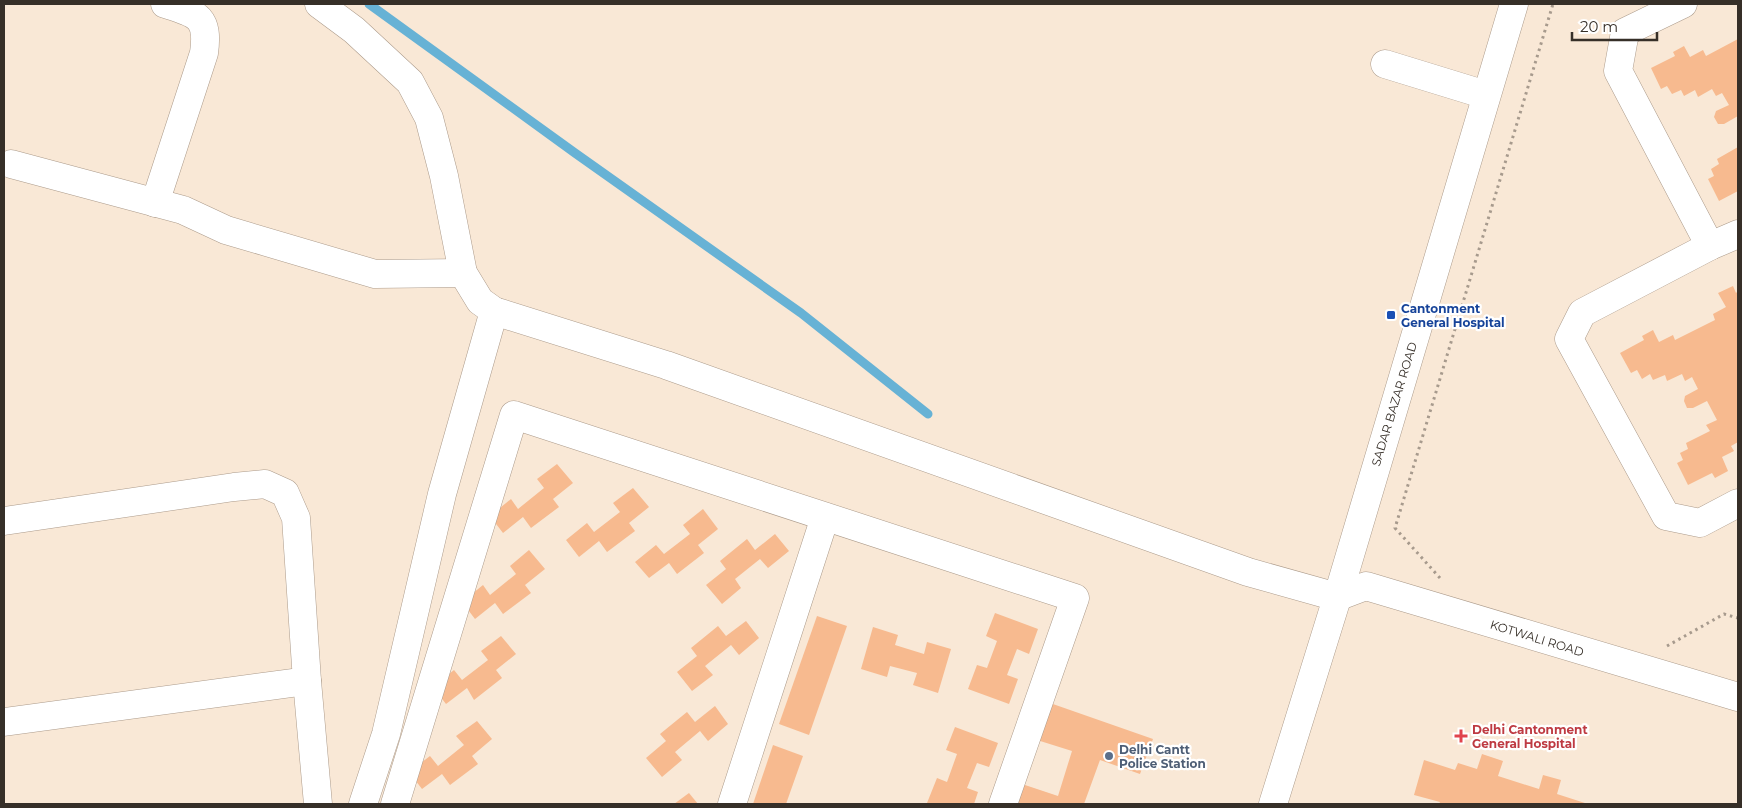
<svg xmlns="http://www.w3.org/2000/svg" width="1742" height="808" font-family="Montserrat,sans-serif">
<style>
.lines{fill:none;stroke-linecap:round;stroke-linejoin:round}
.stream{stroke:#67b2d5;stroke-width:9}
.building{fill:#f7ba8f}
.minor-casing{stroke:#ac9b8b;stroke-width:29}
.path{stroke:#a79a8d;stroke-width:3;stroke-dasharray:2.5 4;stroke-linecap:butt}
.minor{stroke:#fff;stroke-width:28}
.transit-dot{fill:#1a4fb4;stroke:#fff;stroke-width:2}
.health-dot{fill:#e0444e;stroke:#fff;stroke-width:2}
.service-dot{fill:#5c6f8a;stroke:#fff;stroke-width:2}
.labels{text-anchor:middle;dominant-baseline:central;stroke-width:4.5;stroke-linejoin:round;paint-order:stroke}
.transit-label{font-size:12px;font-weight:bold;fill:#164399;stroke:#fff;text-anchor:start}
.street-label{font-size:12px;fill:#362f28;stroke:#fff}
.health-label{font-size:12px;font-weight:bold;fill:#be3a42;stroke:#fff;text-anchor:start}
.service-label{font-size:12px;font-weight:bold;fill:#4e5e75;stroke:#fff;text-anchor:start}
</style>
<rect width="100%" height="100%" fill="#f9e8d6"/>
<g class="lines">
<polyline class="stream" points="369,4 575,153 801,313 928,414"/>
</g>
<g class="building">
<polygon points="1738,39 1738,116 1724,124 1718,124 1714,117 1716,111 1729,105 1722,93 1716,96 1712,89 1698,97 1695,90 1684,96 1681,90 1672,94 1667,86 1661,89 1651,68 1675,56 1673,52 1684,46 1690,57 1703,50 1706,56"/>
<polygon points="1738,147 1738,191 1719,201 1708,179 1714,176 1711,169 1719,164 1717,159"/>
<polygon points="1733,286 1736,293 1738,291 1738,442 1731,446 1734,451 1722,457 1728,471 1715,478 1712,473 1688,485 1677,463 1683,460 1680,453 1688,449 1686,443 1710,431 1706,425 1717,420 1707,401 1693,408 1687,408 1684,401 1685,396 1698,389 1692,377 1685,381 1682,374 1667,381 1665,375 1653,380 1650,374 1642,379 1637,370 1631,373 1620,353 1644,340 1642,336 1653,330 1659,342 1673,335 1675,340 1715,320 1713,314 1726,307 1718,293"/>
<polygon points="557,464 573,483 553,499 559,507 531,528 523,517 503,533 490,516 511,499 518,509 544,488 537,479"/>
<polygon points="633,488 649,507 629,523 635,531 607,552 599,541 579,557 566,540 587,523 594,532 620,512 613,503"/>
<polygon points="703,509 718,529 698,545 704,553 677,574 669,563 649,578 635,562 656,545 664,554 690,534 683,525"/>
<polygon points="775,534 789,551 768,568 760,559 735,579 741,588 722,604 706,585 726,569 720,561 747,539 755,550"/>
<polygon points="529,550 545,569 525,585 531,593 503,614 495,603 475,619 462,602 483,585 490,595 516,574 510,566"/>
<polygon points="995,613 1038,629 1029,654 1017,649 1007,675 1018,679 1009,704 968,689 977,665 987,668 997,641 986,636"/>
<polygon points="817,616 847,626 809,735 779,724"/>
<polygon points="746,621 759,638 739,655 731,645 705,666 713,675 692,691 677,672 697,656 691,648 718,626 726,636"/>
<polygon points="873,627 898,635 895,645 924,654 927,642 951,649 938,693 913,685 917,673 890,666 887,677 861,669"/>
<polygon points="501,636 516,654 496,670 502,678 474,700 467,688 446,704 433,687 454,670 462,680 488,660 481,651"/>
<polygon points="1050,703 1153,739 1140,774 1100,760 1084,804 1015,804 1022,784 1058,796 1072,751 1037,740"/>
<polygon points="715,706 728,724 708,741 700,731 675,752 682,760 662,777 646,758 666,741 660,734 687,712 695,722"/>
<polygon points="477,721 492,739 472,756 478,764 450,785 442,774 422,789 409,772 430,756 438,766 464,745 456,736"/>
<polygon points="955,727 998,743 989,767 977,763 967,788 978,792 974,804 932,804 927,803 937,778 947,782 957,754 946,750"/>
<polygon points="773,745 803,756 786,804 753,804"/>
<polygon points="1482,754 1503,761 1498,776 1539,789 1543,775 1561,780 1557,794 1588,804 1439,804 1440,802 1414,795 1424,760 1455,770 1458,763 1477,769"/>
<polygon points="689,793 698,804 674,804"/>
</g>
<g class="lines">
<g class="minor-casing">
<g id="minor">
<polyline points="319,4 354,30 410,82 429,118 444,176 463,273 480,301 494,311 666,365 1248,572 1337,597"/>
<polyline points="1683,4 1625,32 1618,71 1710,246"/>
<polyline points="1385,64 1486,95"/>
<polyline points="11,164 183,210 226,230 375,274 463,273"/>
<path d="M155,203L204,53C209,16 197,14 165,4"/>
<polyline points="1738,234 1710,246 1582,313 1569,339 1666,516 1700,523 1738,503"/>
<polyline points="4,521 234,487 265,484 285,493 296,518 307,681 318,804"/>
<polyline points="1337,597 1366,586 1738,697"/>
<polyline points="4,722 307,681"/>
<polyline points="363,804 386,734 442,494 494,311"/>
<polyline points="395,804 514,415 1075,598 1003,804"/>
<polyline points="732,804 825,517"/>
<polyline points="1273,804 1342,582 1514,4"/>
</g>
</g>
<g class="path">
<polyline points="1440,578 1395,528 1553,4"/>
<polyline points="1667,646 1724,614 1738,618"/>
</g>
<use href="#minor" class="minor"/>
</g>
<rect class="transit-dot" x="1386" y="310" width="10" height="10" rx="2.5"/>
<path class="health-dot" d="M1458.5 728.5h5v5h5v5h-5v5h-5v-5h-5v-5h5z"/>
<circle class="service-dot" cx="1109" cy="756" r="5"/>
<g class="labels">
<g class="transit-label">
<text x="1401" y="308">Cantonment<tspan x="1401" dy="14">General Hospital</tspan></text>
</g>
<g class="street-label">
<text transform="translate(1394 404) rotate(-73)">SADAR BAZAR ROAD</text>
<text transform="translate(1537 638) rotate(17)">KOTWALI ROAD</text>
</g>
<g class="health-label">
<text x="1472" y="729">Delhi Cantonment<tspan x="1472" dy="14">General Hospital</tspan></text>
</g>
<g class="service-label">
<text x="1119" y="749">Delhi Cantt<tspan x="1119" dy="14">Police Station</tspan></text>
</g>
</g>
<rect width="1742" height="808" fill="none" stroke="#362f28" stroke-width="10"/>
<path d="M1572 32v8h85v-8" fill="none" stroke="#362f28" stroke-width="2.5"/>
<text x="1580" y="32" font-size="15" fill="#362f28" stroke="#ffffff" stroke-width="4" paint-order="stroke">20 m</text>
</svg>
